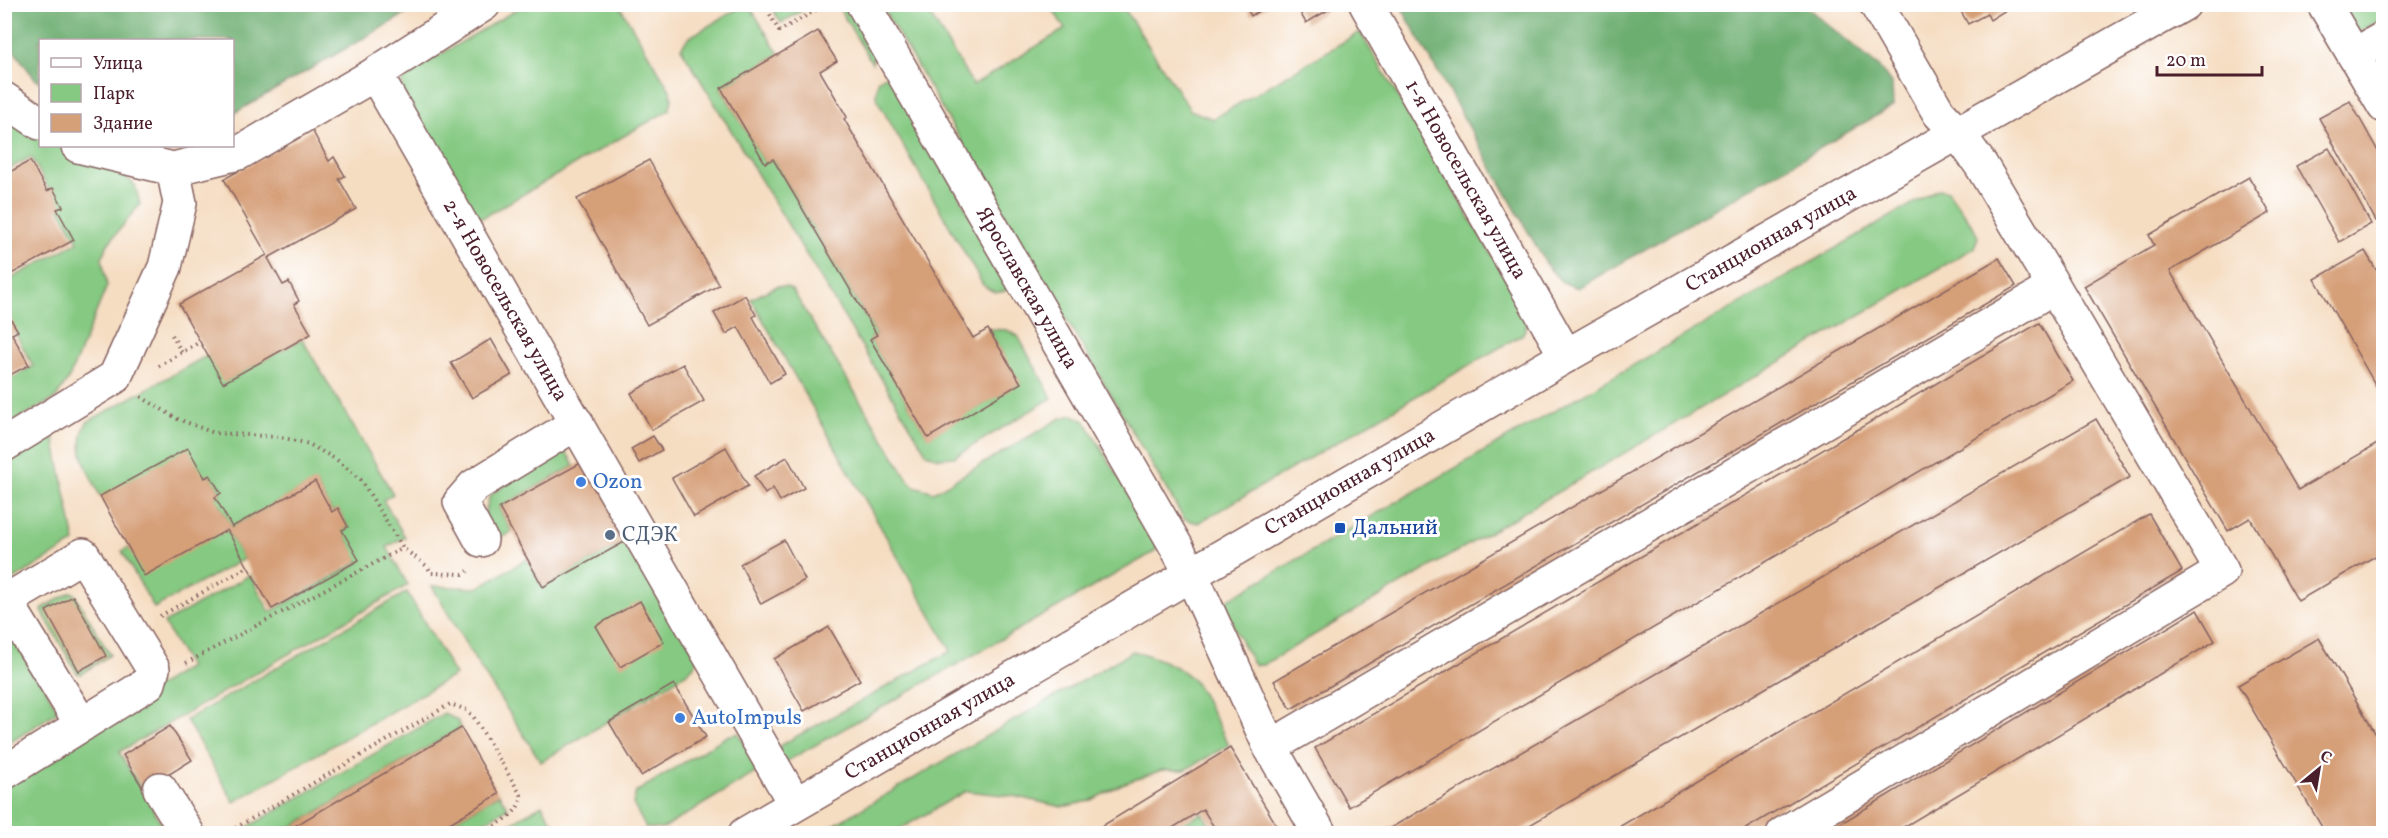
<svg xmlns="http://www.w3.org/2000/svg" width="2388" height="838" font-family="Vollkorn,serif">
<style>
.green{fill:#85c982;stroke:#687456;stroke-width:1.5}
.forest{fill:#6cad70;stroke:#5b664e;stroke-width:1.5}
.building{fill:#d59f78}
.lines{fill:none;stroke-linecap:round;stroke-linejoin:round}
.minor-casing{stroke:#866260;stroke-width:36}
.path{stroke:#866260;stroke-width:4;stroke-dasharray:1.5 4.5;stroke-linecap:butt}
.minor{stroke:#fff;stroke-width:33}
.shop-dot{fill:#3f7fe0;stroke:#fff;stroke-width:2}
.transit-dot{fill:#1a4fb4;stroke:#fff;stroke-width:2}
.service-dot{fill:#5c6f8a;stroke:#fff;stroke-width:2}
.labels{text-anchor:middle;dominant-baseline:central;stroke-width:6;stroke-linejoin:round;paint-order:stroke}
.street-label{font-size:21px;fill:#4a1f2b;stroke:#fff}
.shop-label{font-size:21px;fill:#366cbe;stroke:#fff;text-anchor:start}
.transit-label{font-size:21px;fill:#164399;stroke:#fff;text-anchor:start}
.service-label{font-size:21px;fill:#4e5e75;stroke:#fff;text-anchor:start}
</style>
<rect width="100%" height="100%" fill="#fff"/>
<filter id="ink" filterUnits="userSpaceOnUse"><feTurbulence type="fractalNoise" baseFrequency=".0167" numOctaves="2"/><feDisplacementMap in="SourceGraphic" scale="12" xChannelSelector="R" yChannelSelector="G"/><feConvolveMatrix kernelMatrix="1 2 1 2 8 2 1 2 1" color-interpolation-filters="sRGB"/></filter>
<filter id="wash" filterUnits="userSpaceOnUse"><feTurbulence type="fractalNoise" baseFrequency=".008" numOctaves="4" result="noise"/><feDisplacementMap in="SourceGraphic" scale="24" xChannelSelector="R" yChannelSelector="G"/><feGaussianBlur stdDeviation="1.35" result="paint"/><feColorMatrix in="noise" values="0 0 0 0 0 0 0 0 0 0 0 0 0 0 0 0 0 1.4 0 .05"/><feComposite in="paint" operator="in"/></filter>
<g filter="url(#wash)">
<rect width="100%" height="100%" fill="#f5ddc2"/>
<g class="green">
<polygon points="524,5 619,5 670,90 672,99 669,110 482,218 471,212 402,91 402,82 406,75"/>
<polygon points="744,5 749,5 779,54 721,88 765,163 773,159 877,335 870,339 928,437 1020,383 988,329 1007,330 1018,336 1052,398 954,457 939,458 927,454 681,48 688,38"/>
<polygon points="770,5 812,5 781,23"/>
<polygon points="837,5 854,5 876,46 872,63"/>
<polygon points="881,5 924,5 973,85 1065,29 1050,5 1122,5 1190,110 1213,119 1360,32 1529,318 1523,334 1198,523 1184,519"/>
<polygon points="2338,5 2383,5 2383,20 2358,32"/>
<path d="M889,74L1012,288C999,294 994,294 983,285L880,105L876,95L878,80Z"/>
<polygon points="11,119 40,134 40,146 63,146 111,165 135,185 140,204 108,244 102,258 107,286 69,378 56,398 5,426 5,382 33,366 5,314 5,282 78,242 31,157 5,171 4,121"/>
<polygon points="1938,189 1948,191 1973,226 1978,237 1974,248 1263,665 1256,665 1252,662 1225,610 1223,605 1227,600"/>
<polygon points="777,286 787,287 793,291 909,481 914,486 934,492 1061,418 1073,415 1085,421 1159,544 1154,552 1142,559 784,763 779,754 781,745 951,651 751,299"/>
<path d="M302,339L393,494L383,500L405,537L387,547L408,585L119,752L167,833L5,834V782L189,667L164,623L250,575L270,612L359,562L342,530L348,527L338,509L332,512L315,482L232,527L215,497L221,493L210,475L100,496C89,472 72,448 87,422L208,355L224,382Z"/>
<polygon points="53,433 75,542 5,585 5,459"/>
<polygon points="564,447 574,466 499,508 512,532 498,539 484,516 490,495"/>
<polygon points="227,530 244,559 154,608 122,551 129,548"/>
<polygon points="630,539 697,658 695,665 687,673 541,762 474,658 432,586 477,588 527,559 543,587"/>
<polygon points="71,592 74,593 110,655 81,674 77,673 42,611 43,608"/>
<polygon points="407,592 455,675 234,802 186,720"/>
<polygon points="4,614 58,711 5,746 4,746"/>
<path d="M1133,651C1153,656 1176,664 1192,679C1202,689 1220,729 1229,745L1185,770H1162L1122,784L1090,801L1062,807L1013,796L966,791L893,833H820Z"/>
<polygon points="444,713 457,720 461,728 281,833 236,834"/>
<polygon points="738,733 760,770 662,829 646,828 633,804 636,792 727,736"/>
<polygon points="499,794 508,808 465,833 431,834"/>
<polygon points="542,805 559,833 492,834"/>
<polygon points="1202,813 1215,833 1166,833"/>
</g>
<g class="forest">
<polygon points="5,4 421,4 421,5 233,114 232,40 40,40 40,82 36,80 5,39"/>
<polygon points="1400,5 1804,5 1879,67 1892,85 1893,106 1578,288 1562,282 1548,267"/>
</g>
<g id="blocks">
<g class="building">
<polygon points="1244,4 1270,4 1251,16"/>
<polygon points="1295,4 1334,4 1335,6 1306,23"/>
<polygon points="1957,4 2003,4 2006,10 1990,20 1987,14 1968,24"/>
<polygon points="818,31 837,61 820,71 847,117 844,119 973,338 988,329 1021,383 928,438 870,339 877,335 773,159 765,163 721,88"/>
<polygon points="2350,101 2384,162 2384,217 2376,221 2319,118"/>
<polygon points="312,130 329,161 334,157 345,176 339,179 356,209 268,258 283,285 289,282 299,301 294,304 311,334 223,383 179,304 267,255 224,179"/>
<polygon points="2329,148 2371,224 2339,242 2296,166"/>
<polygon points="649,160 719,285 647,325 577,199"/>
<polygon points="30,161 47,191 53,188 63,207 57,209 74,240 4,278 4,175"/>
<polygon points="2249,177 2270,213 2170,271 2298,490 2384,440 2384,551 2298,601 2250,518 2228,531 2084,286 2154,245 2149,235"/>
<polygon points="2365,251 2384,283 2384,400 2315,279"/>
<polygon points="1999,258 2016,286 1291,709 1274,681"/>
<polygon points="745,295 756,315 753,317 785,374 770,383 738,327 726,334 714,313"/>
<polygon points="7,313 18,331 12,334 29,365 4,378 4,314"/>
<polygon points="2039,323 2073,381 1349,807 1315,748"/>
<polygon points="491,339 512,375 472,398 451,363"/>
<polygon points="683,364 704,401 652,430 631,393"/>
<polygon points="2096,419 2130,477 1783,678 1514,834 1380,834"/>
<polygon points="653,436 662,450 639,463 631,449"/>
<polygon points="726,447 748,486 694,517 672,478"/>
<polygon points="188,448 205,478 210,475 221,493 215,497 232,527 315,481 332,512 338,508 348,527 342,530 359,560 272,609 227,530 144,576 100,496"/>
<polygon points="787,457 804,488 780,501 773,488 765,494 754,476"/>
<polygon points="586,460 630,539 543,587 499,508"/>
<polygon points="2149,514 2182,571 1737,834 1607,834"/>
<polygon points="784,540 805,580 761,604 740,564"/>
<polygon points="73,596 106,656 79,671 46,611"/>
<polygon points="640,601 664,642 620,667 596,626"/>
<polygon points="2197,610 2215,641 1892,834 1823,834"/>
<polygon points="829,627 860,680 804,711 774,659"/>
<polygon points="2319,638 2384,748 2384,834 2326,834 2238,685"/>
<polygon points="674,684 706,737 641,776 609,722"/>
<polygon points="170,726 192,760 144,790 123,755"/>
<polygon points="461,728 499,794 431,834 281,834"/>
<polygon points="1230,748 1282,834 1218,834 1203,809 1163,834 1089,834"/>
</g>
</g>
</g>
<g filter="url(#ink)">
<use href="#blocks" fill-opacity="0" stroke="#866260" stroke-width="1.5"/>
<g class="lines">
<g class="minor-casing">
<g id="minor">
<path id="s1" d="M863,4L1176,546L1191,574L1270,747L1320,834"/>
<path id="s2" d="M1366,4L1566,356"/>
<polyline points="2324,4 2384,106"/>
<polyline points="2354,55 2384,38"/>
<polyline points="375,74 484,4"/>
<polyline points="4,99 40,123"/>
<path id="s3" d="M78,146L173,169L239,153L375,74L795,804"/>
<polyline points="4,445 115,377 165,267 180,203 173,169"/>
<polyline points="481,540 460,502 474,486 577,423"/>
<polyline points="1270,747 2054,287 1981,165 1958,133 1939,113 1876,4"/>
<polyline points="4,773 149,683 153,669 83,555 6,601 82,725"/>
<polyline points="160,789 188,834"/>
<path id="s4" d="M745,834L1566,356L2184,4"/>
<polyline points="1783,834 2222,571 2054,287"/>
</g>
</g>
<g class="path">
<polyline points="764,4 779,31 827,4"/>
<polyline points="172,335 182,353"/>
<polyline points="159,366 200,342"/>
<polyline points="141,397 178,419 214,433 280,437 309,444 337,460 361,480 403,548 428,567 431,573 463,574 468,571"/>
<polyline points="160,616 248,567"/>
<polyline points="186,663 403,548"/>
<path d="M225,834L450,704L467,710L473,716L521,795C521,815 495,825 480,834"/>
</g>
<use href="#minor" class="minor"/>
</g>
</g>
<g class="shop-dot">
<circle cx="581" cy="482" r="6"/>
<circle cx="680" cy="718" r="6"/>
</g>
<rect class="transit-dot" x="1334" y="522" width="12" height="12" rx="3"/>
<circle class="service-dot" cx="610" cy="535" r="6"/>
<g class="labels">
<g class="street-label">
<text stroke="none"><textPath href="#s2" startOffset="202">1-я Новосельская улица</textPath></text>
<text stroke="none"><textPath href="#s4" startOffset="1186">Станционная улица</textPath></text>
<text stroke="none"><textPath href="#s1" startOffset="328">Ярославская улица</textPath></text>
<text stroke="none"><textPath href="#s3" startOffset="584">2-я Новосельская улица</textPath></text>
<text stroke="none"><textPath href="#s4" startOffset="700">Станционная улица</textPath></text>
<text stroke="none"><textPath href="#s4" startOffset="214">Станционная улица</textPath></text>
</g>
<g class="shop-label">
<text x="593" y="482">Ozon</text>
<text x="692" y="718">AutoImpuls</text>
</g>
<g class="transit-label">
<text x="1352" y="528">Дальний</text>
</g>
<g class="service-label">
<text x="622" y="535">СДЭК</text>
</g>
</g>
<rect width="2388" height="838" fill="none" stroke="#fff" stroke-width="24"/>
<rect x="39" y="39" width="195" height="108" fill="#ffffff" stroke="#b7a5aa" stroke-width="1.5"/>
<rect x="51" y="58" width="30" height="9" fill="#ffffff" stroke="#b7a5aa" stroke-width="1.5"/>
<text x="93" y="69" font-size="18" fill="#4a1f2b">Улица</text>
<rect x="51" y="84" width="30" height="18" fill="#85c982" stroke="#b7a5aa" stroke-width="1.5"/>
<text x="93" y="99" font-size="18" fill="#4a1f2b">Парк</text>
<rect x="51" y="114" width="30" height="18" fill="#d59f78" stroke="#b7a5aa" stroke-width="1.5"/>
<text x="93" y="129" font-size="18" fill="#4a1f2b">Здание</text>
<g transform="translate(2319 769) rotate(30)" stroke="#ffffff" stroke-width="4.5" paint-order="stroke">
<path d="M0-4.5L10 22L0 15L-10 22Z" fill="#4a1f2b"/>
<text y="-9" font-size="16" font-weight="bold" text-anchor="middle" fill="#4a1f2b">С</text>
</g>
<path d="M2157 66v9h105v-9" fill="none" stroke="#4a1f2b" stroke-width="3"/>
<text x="2166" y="66" font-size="18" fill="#4a1f2b" stroke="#ffffff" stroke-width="4.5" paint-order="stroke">20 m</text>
</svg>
